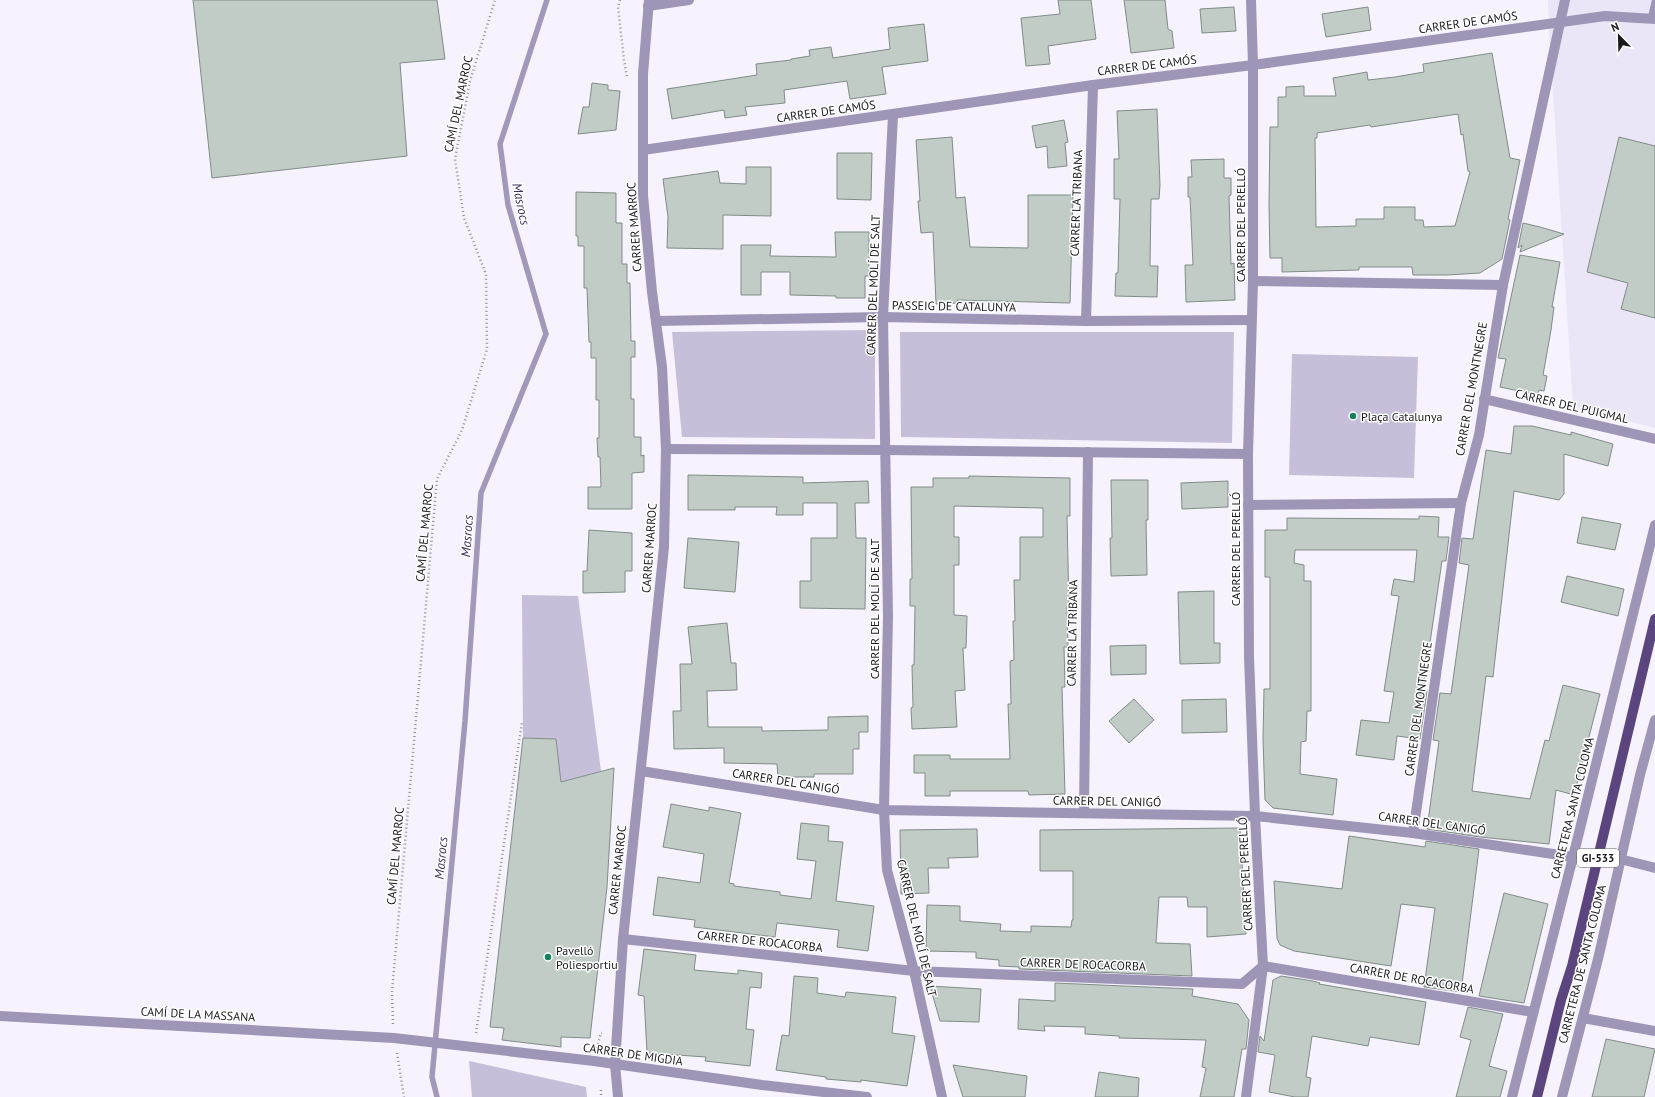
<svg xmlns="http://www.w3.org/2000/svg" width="1655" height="1097" font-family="'PT Sans',sans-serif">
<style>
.built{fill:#eae5f7}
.green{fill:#c7bfd9}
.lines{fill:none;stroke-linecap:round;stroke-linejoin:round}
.stream{stroke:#a298b9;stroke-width:5.5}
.building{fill:#c1ccc6;stroke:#818c87;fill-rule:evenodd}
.path{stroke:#939098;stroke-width:2.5;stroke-dasharray:1 3;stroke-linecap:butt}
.service{stroke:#9f95b6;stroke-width:7}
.minor{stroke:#9f95b6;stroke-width:10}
.primary{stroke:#5a457e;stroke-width:10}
.poi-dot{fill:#14805c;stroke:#fff;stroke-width:1.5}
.labels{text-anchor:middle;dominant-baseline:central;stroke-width:3;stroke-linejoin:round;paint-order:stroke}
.shield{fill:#fff;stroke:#5f5f62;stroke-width:1}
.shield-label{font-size:11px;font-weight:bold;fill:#1b1a1e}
.street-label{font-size:12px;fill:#1b1a1e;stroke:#fff}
.poi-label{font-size:12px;fill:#1b1a1e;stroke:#fff;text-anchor:start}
.water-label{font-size:13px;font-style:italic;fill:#42315f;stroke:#fff}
</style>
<rect width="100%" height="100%" fill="#f6f3fe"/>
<polygon class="built" points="1548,0 1655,0 1655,428 1573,407 1549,30"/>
<g class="green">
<polygon points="875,330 875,439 682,437 672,332"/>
<polygon points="900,332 1234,332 1232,443 901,437"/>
<polygon points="1292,354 1418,357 1414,478 1289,475"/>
<polygon points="522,595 578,596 601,771 561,782 556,739 523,738"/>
<polygon points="469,1061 586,1087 587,1097 472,1097"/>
</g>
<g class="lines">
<polyline class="stream" points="437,1097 432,1077 465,721 481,493 546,334 508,205 500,144 547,0"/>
</g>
<g class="building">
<polygon points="193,0 437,0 445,59 400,63 407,156 212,178"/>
<polygon points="1058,0 1091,0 1096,39 1048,46 1050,64 1026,66 1021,18 1060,14"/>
<polygon points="1124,0 1165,0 1168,29 1172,31 1174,48 1131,53"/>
<polygon points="1234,7 1236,31 1202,33 1200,9"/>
<polygon points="1368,7 1371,30 1326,37 1322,14"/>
<polygon points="924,24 928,61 882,67 886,94 850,99 847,81 784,90 785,103 745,107 747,115 725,118 724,110 672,119 667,89 757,75 756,64 791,60 791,59 810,56 809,50 831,47 833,58 890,49 888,28"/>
<path d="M1492,53L1510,158L1520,160L1508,219L1510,220L1502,259L1480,273L1447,275H1413L1412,267H1359V270L1282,272V258H1270L1269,204L1270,127H1278V97H1286V87L1304,86V96H1336L1333,78L1367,72L1368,80L1395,77L1424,72L1423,64ZM1458,114L1461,135L1463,134L1468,171L1470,172L1455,226L1424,227L1423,220H1415V207H1384V219H1356V226L1316,227L1315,138H1317V133L1370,125L1371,127Z"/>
<polygon points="592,83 608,85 608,90 620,91 616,130 578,134 583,107 589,107"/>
<polygon points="1157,109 1160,185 1159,199 1151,199 1150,266 1158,266 1157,297 1115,296 1116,273 1118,273 1120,199 1114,199 1114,159 1119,159 1117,111"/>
<polygon points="1064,120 1068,142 1065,143 1067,166 1048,168 1047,146 1036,148 1032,126"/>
<polygon points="952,137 956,198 965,197 970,247 1028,248 1028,195 1073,195 1070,303 957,300 958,303 936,304 933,232 921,233 918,201 920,201 916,140"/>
<polygon points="1619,137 1655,146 1655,318 1621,309 1628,283 1587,272"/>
<polygon points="837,153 872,153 871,200 837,199"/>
<polygon points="1224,159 1224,178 1231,178 1231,195 1229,196 1231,264 1234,263 1235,300 1186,302 1185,265 1193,265 1190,197 1188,197 1188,177 1192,177 1191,160"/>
<polygon points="746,167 771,167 771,216 723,215 723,249 667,248 668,217 663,179 718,171 720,183 746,184"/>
<polygon points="576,192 616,193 616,223 622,223 622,264 627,264 627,283 630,283 631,341 635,341 635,357 631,357 631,399 634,399 634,437 641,437 641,456 644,455 644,472 632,473 632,509 588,509 588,487 601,487 600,457 598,457 597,438 599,438 599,400 596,400 596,358 591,358 591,342 589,342 587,288 584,288 584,246 578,246 578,236 576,236"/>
<polygon points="1523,223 1540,227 1564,234 1520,252 1522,245 1518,248"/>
<polygon points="835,232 869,232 869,276 865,276 865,298 836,298 836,296 790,295 790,272 761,272 761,295 741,295 741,245 771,245 770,256 836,257"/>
<polygon points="1520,255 1560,262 1552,307 1554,307 1551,330 1543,375 1547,376 1544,391 1539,390 1538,395 1500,387 1506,359 1498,358"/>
<polygon points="1514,426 1532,426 1571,435 1571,432 1613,444 1608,466 1564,454 1564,494 1559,500 1514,491 1493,677 1486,676 1472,791 1530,799 1545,740 1549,741 1563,685 1600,694 1574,795 1556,790 1549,844 1480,837 1427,829 1439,741 1433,740 1440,693 1451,694 1469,565 1459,563 1462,538 1473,539 1486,450 1511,454"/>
<polygon points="688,475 803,477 803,483 868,481 869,503 855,503 856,538 866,538 865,609 800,608 800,581 811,581 811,538 837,538 837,503 803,503 803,515 776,515 777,507 735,507 735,510 688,510"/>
<polygon points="969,476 1070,478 1070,516 1067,516 1069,606 1067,606 1068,647 1064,647 1065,687 1062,687 1065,794 1029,795 1028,791 950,791 950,796 925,796 925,773 914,773 914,755 950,755 950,759 1010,759 1008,704 1011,704 1010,661 1014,660 1013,621 1015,621 1014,580 1020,580 1020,537 1043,537 1043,508 954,506 954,537 959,537 959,565 954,565 954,615 967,616 966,648 963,648 965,690 955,691 957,727 912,729 911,708 913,707 912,665 914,665 915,606 910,606 910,579 912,579 911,487 933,487 933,478 969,478"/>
<polygon points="1111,480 1148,480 1148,520 1146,520 1147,575 1111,576 1110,538 1112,538"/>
<polygon points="1228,481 1228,507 1182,509 1181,483"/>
<polygon points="1419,516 1439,517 1438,537 1449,537 1446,561 1442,561 1423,690 1427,691 1420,739 1397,736 1394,760 1356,755 1361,720 1389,723 1394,692 1384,691 1399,596 1391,595 1394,579 1414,582 1417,550 1295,550 1294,563 1304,565 1304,581 1311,581 1311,711 1307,711 1306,741 1301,742 1300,774 1337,779 1333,815 1273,808 1265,800 1263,740 1264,689 1270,689 1270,577 1265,577 1265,530 1287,530 1287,518 1419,519"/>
<polygon points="1582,517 1621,524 1615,550 1577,543"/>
<polygon points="589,530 632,533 632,571 625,571 625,592 583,593 583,571 587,571"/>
<polygon points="688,538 739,542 735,592 684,588"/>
<polygon points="1567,576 1624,589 1618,616 1561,602"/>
<polygon points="1214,591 1214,643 1220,643 1220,663 1180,664 1178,592"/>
<polygon points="727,623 731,663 736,663 737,690 707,691 708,727 762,727 762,731 828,730 828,717 868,716 868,732 859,732 859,749 853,749 853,774 814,774 814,777 778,777 777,764 724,763 724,748 674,749 673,711 681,711 680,664 692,664 688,627"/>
<polygon points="1146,645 1146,674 1111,675 1110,646"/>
<polygon points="1134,699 1154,720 1129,743 1109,721"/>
<polygon points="1226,699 1227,732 1182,733 1182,700"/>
<polygon points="523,738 556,739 561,782 614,768 607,887 590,1038 561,1037 561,1047 502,1040 504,1028 490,1027"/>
<polygon points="671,804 709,811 709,807 741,813 729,883 734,884 734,886 780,892 780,895 811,899 816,861 797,859 801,823 829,826 828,841 843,842 836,901 874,906 868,951 837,947 839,930 777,923 775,937 694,927 695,920 653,915 658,877 700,883 704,854 663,847"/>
<polygon points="1240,828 1246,934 1207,937 1207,907 1188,907 1187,897 1159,897 1156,943 1190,944 1192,976 1019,969 1019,967 999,966 999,960 976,958 976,952 926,951 927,905 960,906 960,921 1001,924 1000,931 1031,932 1031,926 1071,927 1072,920 1073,920 1073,871 1040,871 1040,830"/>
<polygon points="977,829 978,857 948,858 949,868 928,868 929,893 901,894 900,830"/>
<polygon points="1349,836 1425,847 1426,841 1479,849 1461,992 1424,987 1435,908 1401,904 1391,966 1294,951 1280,945 1277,938 1274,881 1342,889"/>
<polygon points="1504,893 1548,904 1524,1003 1479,996"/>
<polygon points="644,949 696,955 694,970 738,974 738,970 762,973 761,988 750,987 746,1029 754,1030 750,1066 705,1061 706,1057 647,1053 644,996 638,995"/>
<polygon points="794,976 818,978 817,993 845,997 846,992 896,997 892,1033 915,1036 907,1086 861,1080 861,1082 826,1079 826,1077 776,1070 782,1035 789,1036"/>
<polygon points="1281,976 1313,981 1320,983 1319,984 1426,1002 1419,1045 1370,1037 1368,1046 1312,1036 1306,1077 1311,1078 1308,1097 1295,1097 1269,1092 1275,1055 1258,1052 1260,1036 1264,1041 1273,980"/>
<polygon points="1055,983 1193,989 1192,996 1238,1004 1249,1020 1246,1049 1242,1049 1234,1097 1200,1097 1206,1068 1202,1067 1206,1040 1119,1038 1119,1036 1085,1034 1085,1027 1044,1026 1045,1031 1018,1029 1019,999 1055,1001"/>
<polygon points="930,986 981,989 979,1022 940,1021"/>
<polygon points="1468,1007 1503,1014 1489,1066 1507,1071 1500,1097 1456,1097 1471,1040 1460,1037"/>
<polygon points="1606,1039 1655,1049 1644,1097 1592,1097"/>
<polygon points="953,1065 1027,1076 1025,1097 963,1097"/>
<polygon points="1099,1072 1139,1078 1138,1097 1095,1097"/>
</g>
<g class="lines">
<g class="path">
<polyline points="620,0 618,7 624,60 627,77"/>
<polyline points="393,1024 392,992 437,479 462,430 487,349 486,274 464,218 455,159 470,81 495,0"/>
<polyline points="476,1033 522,722"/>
<polyline points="597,1048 601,1033 602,1033"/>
<polyline points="397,1053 404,1097"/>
<polyline points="601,1090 601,1097"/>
</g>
<polyline class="service" points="1651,19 1655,2"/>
<g class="minor">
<polyline points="648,6 689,0"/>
<polyline points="893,115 883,317 888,616 884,810 887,870 914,971 942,1097"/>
<polyline points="643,150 1093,85 1253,65 1605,16 1655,19"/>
<polyline points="1253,281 1503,285"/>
<polyline points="656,321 883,317 1086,321 1251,320"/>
<polyline points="1086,321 1093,85"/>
<polyline points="1484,399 1655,439"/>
<polyline points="666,449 885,450 1248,454"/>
<polyline points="1248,505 1461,503"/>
<polyline points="641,771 884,810 1255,816 1413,833 1573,857"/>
<polyline points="1084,813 1088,452"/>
<polyline points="1413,833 1461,503 1479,435 1503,285 1565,0"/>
<polyline points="1620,859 1655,868"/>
<polyline points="623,939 914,971 1242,984 1263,966 1533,1012"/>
<polyline points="0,1016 394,1038 594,1061 762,1085 867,1097"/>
<polyline points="1583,1018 1655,1031"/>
<polyline points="618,1097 615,1064 623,939 664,547 666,449 662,367 652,292 643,195 643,74 649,0"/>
<polyline points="1246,1097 1263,966 1255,816 1249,657 1248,454 1253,281 1253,65 1251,0"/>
<polyline points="1512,1097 1573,857 1655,525"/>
<polyline points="1562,1097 1598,959 1640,775 1655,720"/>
</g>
<polyline class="primary" points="1537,1097 1561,1000 1572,966 1655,619"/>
</g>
<g class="poi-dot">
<circle cx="1353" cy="416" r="4"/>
<circle cx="548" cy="957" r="4"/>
</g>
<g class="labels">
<rect class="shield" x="1577" y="849" width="42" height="18" rx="3"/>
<g class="shield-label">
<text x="1598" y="858">GI-533</text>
</g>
<g class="street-label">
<text transform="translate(1468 22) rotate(-8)">CARRER DE CAMÓS</text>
<text transform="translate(1147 65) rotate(-7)">CARRER DE CAMÓS</text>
<text transform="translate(458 104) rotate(-78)">CAMÍ DEL MARROC</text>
<text transform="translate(826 111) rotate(-8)">CARRER DE CAMÓS</text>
<text transform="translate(1076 203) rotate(-88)">CARRER LA TRIBANA</text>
<text transform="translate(1240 225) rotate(-90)">CARRER DEL PERELLÓ</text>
<text transform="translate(634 227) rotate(-94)">CARRER MARROC</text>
<text transform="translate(873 285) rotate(-88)">CARRER DEL MOLÍ DE SALT</text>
<text transform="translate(954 306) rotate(1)">PASSEIG DE CATALUNYA</text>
<text transform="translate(1471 389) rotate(-80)">CARRER DEL MONTNEGRE</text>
<text transform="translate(1572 406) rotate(13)">CARRER DEL PUIGMAL</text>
<text transform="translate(424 533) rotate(-85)">CAMÍ DEL MARROC</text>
<text transform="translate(649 548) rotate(-86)">CARRER MARROC</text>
<text transform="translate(1235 549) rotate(-90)">CARRER DEL PERELLÓ</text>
<text transform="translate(874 609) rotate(-90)">CARRER DEL MOLÍ DE SALT</text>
<text transform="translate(1072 633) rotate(-89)">CARRER LA TRIBANA</text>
<text transform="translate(1418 709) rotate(-82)">CARRER DEL MONTNEGRE</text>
<text transform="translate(786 781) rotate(9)">CARRER DEL CANIGÓ</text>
<text transform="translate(1107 801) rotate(1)">CARRER DEL CANIGÓ</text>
<text transform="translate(1572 808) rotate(-76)">CARRETERA SANTA COLOMA</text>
<text transform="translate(1432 823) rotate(8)">CARRER DEL CANIGÓ</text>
<text transform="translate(395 856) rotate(-85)">CAMÍ DEL MARROC</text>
<text transform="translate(617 870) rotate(-84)">CARRER MARROC</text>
<text transform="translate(1245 874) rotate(-93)">CARRER DEL PERELLÓ</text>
<text transform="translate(917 928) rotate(77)">CARRER DEL MOLÍ DE SALT</text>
<text transform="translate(760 941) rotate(6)">CARRER DE ROCACORBA</text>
<text transform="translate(1083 964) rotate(2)">CARRER DE ROCACORBA</text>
<text transform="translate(1582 964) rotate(-76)">CARRETERA DE SANTA COLOMA</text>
<text transform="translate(1412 978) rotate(10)">CARRER DE ROCACORBA</text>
<text transform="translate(198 1014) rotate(3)">CAMÍ DE LA MASSANA</text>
<text transform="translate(633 1054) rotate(8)">CARRER DE MIGDIA</text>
</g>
<g class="poi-label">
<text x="1361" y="416">Plaça Catalunya</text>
<text x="556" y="950">Pavelló<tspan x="556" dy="14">Poliesportiu</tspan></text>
</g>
<g class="water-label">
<text transform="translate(521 204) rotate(78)">Masrocs</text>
<text transform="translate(467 536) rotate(-86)">Masrocs</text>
<text transform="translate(441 858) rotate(-85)">Masrocs</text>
</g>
</g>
<g transform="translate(1619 36) rotate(337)" stroke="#ffffff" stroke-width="3" paint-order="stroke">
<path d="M0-3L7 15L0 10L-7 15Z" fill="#1b1a1e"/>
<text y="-6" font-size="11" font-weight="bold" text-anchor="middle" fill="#1b1a1e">N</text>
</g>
</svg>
